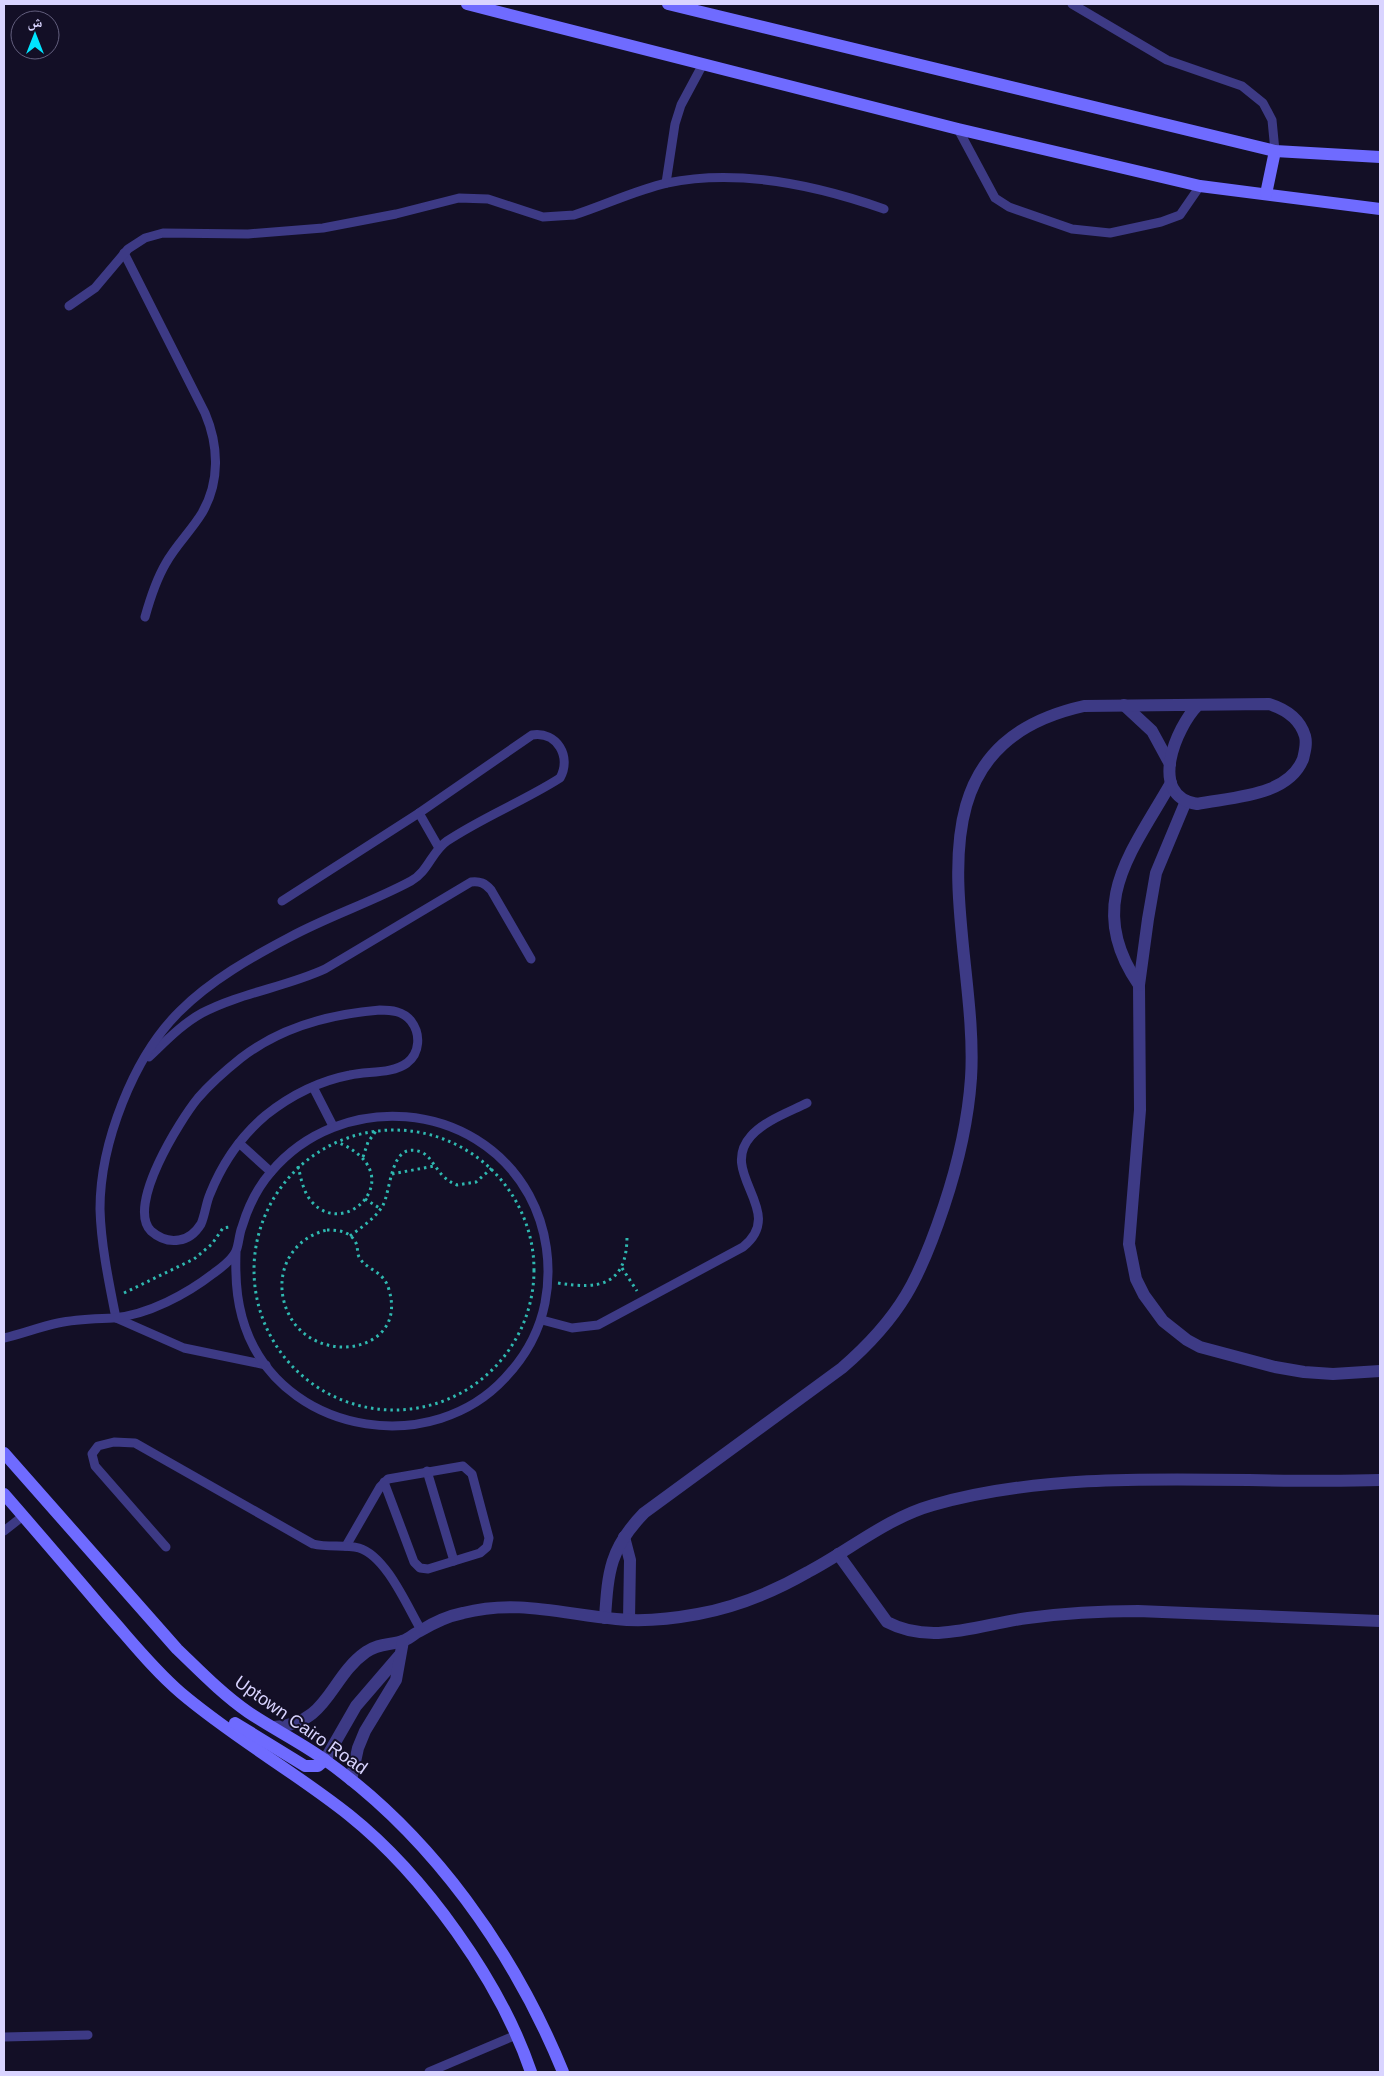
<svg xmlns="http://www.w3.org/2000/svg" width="1384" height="2076" font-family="Arial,'Noto Naskh Arabic',sans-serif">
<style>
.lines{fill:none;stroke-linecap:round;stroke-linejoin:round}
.path{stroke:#2fb8b0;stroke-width:3;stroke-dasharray:2.5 4;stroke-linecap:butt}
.lane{stroke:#3d3a85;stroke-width:9}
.street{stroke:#3d3a85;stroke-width:12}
.secondary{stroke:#6f6bff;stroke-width:12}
.labels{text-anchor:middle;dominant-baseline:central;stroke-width:4;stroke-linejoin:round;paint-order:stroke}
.street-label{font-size:18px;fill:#d9d4ff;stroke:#130f26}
</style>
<rect width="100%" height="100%" fill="#130f26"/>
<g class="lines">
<g class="path">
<circle cx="394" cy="1270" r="140"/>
<polyline points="363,1157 368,1142 376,1131"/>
<path d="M298,1166C301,1178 303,1192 312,1202C346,1241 413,1173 337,1142"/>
<polyline points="392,1174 434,1166"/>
<polyline points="365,1199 381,1209"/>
<path d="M327,1230C338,1230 350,1231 356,1243C358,1247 357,1253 359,1257C367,1271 384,1270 389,1290C407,1349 326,1366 294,1323C269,1287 284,1240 327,1230Z"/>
<path d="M350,1236C362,1227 374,1219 382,1207C392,1191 389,1140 421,1152C434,1157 436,1177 457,1185L476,1182L492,1168"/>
<polyline points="622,1268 637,1291"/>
<path d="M558,1283C600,1290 627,1285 627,1236"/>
<polyline points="124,1293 194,1259 212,1244 223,1228 230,1227"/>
</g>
<g class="lane">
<polyline points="1072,4 1167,60 1242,86 1263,103 1272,120 1275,151"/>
<polyline points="958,129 995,198 1009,207 1072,229 1110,233 1161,222 1180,215 1200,186"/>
<polyline points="666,183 675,124 681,105 703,64"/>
<path d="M124,253L205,413C219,446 220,482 202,513C191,531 176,545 166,563C156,580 150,599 145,617"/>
<path d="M69,306L95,288L128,249L145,238L163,233L248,234L323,228L396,214L459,198L488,199L543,217L574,215C605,205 636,190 667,183C739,168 816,185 884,209"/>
<polyline points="419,813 439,848"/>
<path d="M380,1010C391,1010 403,1011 411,1021C421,1034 420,1053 407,1063C392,1074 367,1071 350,1075C319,1081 290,1096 266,1115C241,1136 222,1164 210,1194C206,1203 205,1215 201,1224C196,1232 188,1239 179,1240C168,1242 159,1238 151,1231C126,1206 180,1120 198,1098C211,1083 226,1070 241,1058C281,1027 330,1014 380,1010Z"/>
<path d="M149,1057C166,1041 182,1024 202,1013C240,993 286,987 325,969L471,882C480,881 485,883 491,890L531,959"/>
<polyline points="313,1087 333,1126"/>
<polyline points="239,1143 271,1172"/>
<path d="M116,1318C109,1283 101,1245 100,1209C100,1144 133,1057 180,1011C211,980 252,957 290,937C329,916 372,902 411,881C428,872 432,851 447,841C483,817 524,801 560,778C572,757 557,731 532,735L419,813L282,901"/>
<polyline points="116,1318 184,1348 266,1365"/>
<path d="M542,1320L572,1328L598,1325L743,1247C788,1211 717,1174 751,1136C764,1121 789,1112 807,1103"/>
<path d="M4,1338C22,1334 39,1327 58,1323C76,1319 94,1319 113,1318C148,1315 187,1294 214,1273C221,1268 233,1258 236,1251C239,1244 239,1234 242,1227C248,1207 257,1188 271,1172C340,1090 476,1099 529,1195C547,1228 552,1267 545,1303C539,1333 525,1357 505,1378C433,1456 292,1436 249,1337C237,1309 235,1282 236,1252"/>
<polyline points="427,1471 454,1561"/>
<polyline points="4,1531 23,1516"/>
<polyline points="346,1546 380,1487 388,1479 463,1466 472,1474 489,1538 487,1547 480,1553 428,1569 420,1568 414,1562 384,1482"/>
<path d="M166,1547L95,1466L92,1454L98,1446L114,1442L135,1443L313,1544C329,1548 344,1544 359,1548C386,1556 407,1606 421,1630"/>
<polyline points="4,2037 88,2035"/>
<polyline points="429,2072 516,2035"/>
</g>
<g class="street">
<polyline points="1124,705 1152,731 1170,764"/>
<polyline points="1186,801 1156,873 1148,919 1139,985 1140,1110 1129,1244 1136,1279 1144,1295 1163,1321 1187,1340 1200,1347 1275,1367 1304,1372 1333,1374 1380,1371"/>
<path d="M1139,985C1084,906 1131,853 1171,783"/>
<polyline points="624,1537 630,1560 629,1620"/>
<path d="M838,1554L887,1622C932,1646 981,1624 1028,1618C1065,1613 1101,1611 1138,1611L1380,1621"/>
<path d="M605,1618C608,1571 610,1548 644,1513L842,1368C901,1317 920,1278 944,1206C958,1164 968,1122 971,1078C980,942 891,749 1084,706L1269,704C1285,709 1300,719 1305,736C1307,744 1305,751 1303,759C1288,797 1231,797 1197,804C1147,796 1176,727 1198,705"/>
<path d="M274,1727C329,1724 329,1678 366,1652C380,1642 392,1646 405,1640C410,1638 415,1633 420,1631C433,1623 448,1616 463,1613C516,1599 563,1614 616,1619C643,1622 671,1619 698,1614C736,1607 775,1591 808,1572C850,1550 887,1518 933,1505C1071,1465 1236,1485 1380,1480"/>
<polyline points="325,1760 356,1706 399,1656"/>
<polyline points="351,1780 358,1748 365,1731 396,1680 403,1641"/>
</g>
<g class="secondary">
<polyline points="467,4 958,129 1200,186 1380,209"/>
<polyline points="668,4 1275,151 1380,157"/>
<polyline points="1266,194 1275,151"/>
<path d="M4,1453L177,1649C200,1671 222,1694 248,1712C273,1729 300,1742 325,1760C432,1836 514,1952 563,2072"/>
<path d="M4,1494C39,1534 73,1574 108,1615C132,1642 154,1670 181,1693C234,1738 295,1772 349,1815C424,1875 500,1981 531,2072"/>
<polyline points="235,1723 305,1766 318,1766 325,1760"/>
</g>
</g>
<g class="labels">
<g class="street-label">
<text transform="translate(301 1725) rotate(35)">Uptown Cairo Road</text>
</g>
</g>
<rect width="1384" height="2076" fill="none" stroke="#d9d4ff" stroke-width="10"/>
<g transform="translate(35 35)"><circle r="24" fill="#130f26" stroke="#625e7d"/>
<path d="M0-4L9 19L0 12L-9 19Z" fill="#00e5ff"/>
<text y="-8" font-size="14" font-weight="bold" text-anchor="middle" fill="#d9d4ff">ش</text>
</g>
</svg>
